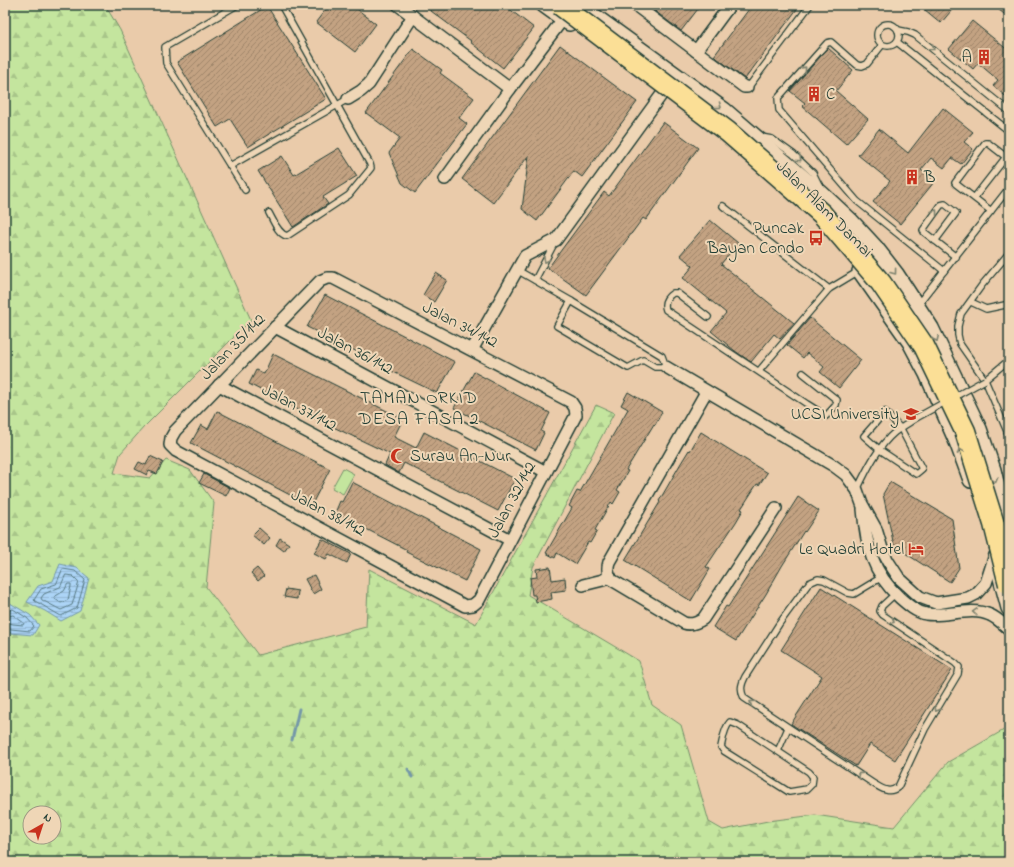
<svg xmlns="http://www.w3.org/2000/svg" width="1014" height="867" font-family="'Indie Flower',sans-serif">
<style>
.forest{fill:url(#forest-firs);stroke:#729169;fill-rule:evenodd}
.pitch{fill:#c4e59e;stroke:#729169}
.water{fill:url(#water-rules);stroke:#7498a8}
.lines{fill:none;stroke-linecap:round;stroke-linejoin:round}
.shore{stroke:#577982;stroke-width:1}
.stream{stroke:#7498a8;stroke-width:3}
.building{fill:url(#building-hatch);stroke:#1f3d34}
.lane-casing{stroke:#1f3d34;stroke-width:8}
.street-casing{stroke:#1f3d34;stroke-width:14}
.secondary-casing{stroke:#1f3d34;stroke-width:18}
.lane{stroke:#efd6b6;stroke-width:5.5}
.street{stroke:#efd6b6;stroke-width:11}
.secondary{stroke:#efd6b6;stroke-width:15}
.lane-bridge-casing{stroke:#1f3d34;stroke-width:8;stroke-linecap:butt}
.highway-bridge-casing{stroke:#1f3d34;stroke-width:23;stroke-linecap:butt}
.lane-bridge{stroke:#efd6b6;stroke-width:5.5}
.highway-bridge{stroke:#fbdf96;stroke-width:20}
.oneway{stroke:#7d826e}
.labels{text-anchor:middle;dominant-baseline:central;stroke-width:4;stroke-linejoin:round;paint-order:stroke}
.poi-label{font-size:17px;fill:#1f3d34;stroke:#efd6b6;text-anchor:end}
.street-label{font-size:17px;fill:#1f3d34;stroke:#efd6b6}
.neighbourhood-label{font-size:18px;letter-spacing:1px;fill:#1f3d34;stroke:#efd6b6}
</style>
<defs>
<pattern id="forest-firs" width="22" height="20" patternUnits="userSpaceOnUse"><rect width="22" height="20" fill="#c4e59e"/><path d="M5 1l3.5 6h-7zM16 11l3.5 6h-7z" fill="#a8c589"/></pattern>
<pattern id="water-rules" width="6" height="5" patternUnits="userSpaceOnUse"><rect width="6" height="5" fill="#acd4f6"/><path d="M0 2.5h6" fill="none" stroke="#94b7d4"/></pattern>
<pattern id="building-hatch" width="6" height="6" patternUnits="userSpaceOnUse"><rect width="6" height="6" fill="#c3a282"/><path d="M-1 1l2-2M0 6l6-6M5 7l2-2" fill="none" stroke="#9e856b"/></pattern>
</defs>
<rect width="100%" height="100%" fill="#eacbaa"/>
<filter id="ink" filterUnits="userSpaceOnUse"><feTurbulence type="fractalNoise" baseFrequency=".025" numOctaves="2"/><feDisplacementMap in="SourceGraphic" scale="8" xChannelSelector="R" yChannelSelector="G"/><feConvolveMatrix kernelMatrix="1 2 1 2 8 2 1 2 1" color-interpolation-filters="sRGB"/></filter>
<g filter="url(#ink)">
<path class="forest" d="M5,5H105L120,30L251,320L144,427L120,454L114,473L150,478L166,460L190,470L214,503L206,587L258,655L366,627L369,569L476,624L596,405L614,413L533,567L528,595L639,661L652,705L681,725L709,822L723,830L768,821L815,815L894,827L948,762L1009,727V862H5ZM30,813H54V837H30Z"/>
<polygon class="pitch" points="343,468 354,474 343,494 332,488"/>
<g class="water">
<polygon points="60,564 77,568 89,578 80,611 61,621 45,611 27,602 38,586 53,581"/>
<polygon points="10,603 30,615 39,625 33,635 9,633 5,629 5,611"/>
</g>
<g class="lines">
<g class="shore">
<polygon points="63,569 75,571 85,580 77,608 61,616 35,601 34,600 41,589 56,584"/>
<polygon points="66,575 73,576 79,582 72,605 61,610 42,600 41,598 44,594 60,587"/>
<polygon points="68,584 71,584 71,586 68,600 61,603 55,599 54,597 64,591"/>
<polyline points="5,612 13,609 27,618 34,626 30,631 11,629 5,627"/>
<polyline points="5,617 13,615 24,623 23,625 13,624 5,622"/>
</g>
<g class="stream">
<polyline points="292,740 299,709"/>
<polyline points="408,769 412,777"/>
</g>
</g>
<g class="building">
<polygon points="329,5 352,5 376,24 355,52 316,22"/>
<polygon points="423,5 504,5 534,28 503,68 470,42 471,41"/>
<polygon points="647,5 701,5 681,31"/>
<polygon points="752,5 800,5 745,79 714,56"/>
<polygon points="919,5 956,5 941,23"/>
<polygon points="993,5 1009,5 1009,18"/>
<polygon points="267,6 326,99 248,147 230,119 217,127 177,62"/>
<polygon points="972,21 1009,51 1009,99 993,86 998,80 978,63 973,69 949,49"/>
<polygon points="560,45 637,102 582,177 574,171 537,221 522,209 529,155 493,203 462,179"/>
<polygon points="828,48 853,70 836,91 868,119 846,144 802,106 805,103 790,91"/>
<polygon points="413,49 442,70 440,73 474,98 459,118 467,124 415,193 402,183 389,153 400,138 366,113"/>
<polygon points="943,108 973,132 964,142 973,149 961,164 952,158 944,168 931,158 921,170 935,181 900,224 873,202 890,181 858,155 879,129 908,153"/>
<polygon points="663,122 698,148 646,220 643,218 586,295 548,268 604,192 609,196"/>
<polygon points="339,148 357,176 323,197 328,204 293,227 258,171 282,156 294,175"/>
<polygon points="710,220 738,243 721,264 794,323 780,339 774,334 751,362 735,351 711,331 726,313 683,278 693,266 680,255"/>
<polygon points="436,273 447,280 434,302 423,295"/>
<polygon points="325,295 455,362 437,393 379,365 380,363 307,327"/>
<polygon points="810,318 861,360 839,388 820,372 824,367 807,353 803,358 787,345"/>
<polygon points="273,354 403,419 394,437 416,448 424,432 515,479 498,511 404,463 399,473 385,465 390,454 306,414 249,384 256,370 264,374"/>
<polygon points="474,372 550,413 541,431 544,433 536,450 454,408"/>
<polygon points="628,392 662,412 655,425 654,424 626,470 628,471 617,490 620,492 613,504 611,502 595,530 597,531 590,543 588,542 575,564 557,553 555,558 546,553 572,508 569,506 577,491 580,492 628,409 621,405"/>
<polygon points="217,411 330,469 311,506 191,443 201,425 208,429"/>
<polygon points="701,432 767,473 759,485 757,484 741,509 743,510 736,522 706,567 710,569 691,601 625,560 660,502 659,501 681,463 689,450 690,451"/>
<polygon points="150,456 163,462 157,474 149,471 147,475 135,469 139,462 146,465"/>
<polygon points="204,474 230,488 226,496 199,483"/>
<polygon points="352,482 481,549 465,581 406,552 407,550 335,513 340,501 342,502"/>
<polygon points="890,482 952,519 959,568 950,582 894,546 883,494"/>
<polygon points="798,497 819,511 805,532 804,531 782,566 766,594 736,641 713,627 726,606 728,607"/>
<polygon points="259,528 270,538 264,545 252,535"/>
<polygon points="280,538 289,544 284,551 276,545"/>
<polygon points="322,539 351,554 347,563 329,554 326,559 314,553"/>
<polygon points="550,567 552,580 565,578 566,590 551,592 552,599 536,602 535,595 532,595 530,578 537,577 536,569"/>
<polygon points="257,568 264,576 258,581 251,573"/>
<polygon points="314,575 321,589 313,594 305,579"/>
<polygon points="821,587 952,670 895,760 870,744 856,766 791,724 822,676 781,650"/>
<polygon points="286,589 298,591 297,599 284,597"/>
</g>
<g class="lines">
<g class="lane-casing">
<g id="lane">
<polyline points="237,5 165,47 166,63 245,190"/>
<circle cx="888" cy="35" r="11"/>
<polyline points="898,30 908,32 915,35 1009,111"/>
<polyline points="897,42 1009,131"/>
<polyline points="882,45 867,64 862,66 857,65 831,42 827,43 778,98 779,110 857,201 944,271"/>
<polyline points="747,87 750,85 810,5"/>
<polyline points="761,137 772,139 793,154 813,173 819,185"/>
<polyline points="230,166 348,99"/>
<polyline points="974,198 1006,157 988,143 985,143 955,183 956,184 991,211"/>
<polyline points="723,206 829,289"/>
<path d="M269,213C273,220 278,234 287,236L349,195L371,168L370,164L281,5"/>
<polyline points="935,241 956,213 945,204 941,205 923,230 924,232 956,257"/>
<polyline points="1009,253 982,285 961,314 958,326 958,335 960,344 985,380 1009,436"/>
<polyline points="517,270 571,301"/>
<polyline points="535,280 555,242"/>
<polygon points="571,301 662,356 666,367 655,367 643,360 628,368 557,326"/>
<polyline points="971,302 986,309 1005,305 1009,303"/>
<polyline points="918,304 1009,188"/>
<path d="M708,317L677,293H673C667,297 663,302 666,310L807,404L826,416L836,405L837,400L803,373"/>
<polyline points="759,371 829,289 859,271"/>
<polyline points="985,380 1009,360"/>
<polygon points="885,412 901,429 922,469 916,474 880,450 864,436"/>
<path d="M857,490C866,471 878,446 895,432C902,427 909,423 916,418"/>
<path d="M882,577L854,594L848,593L824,580L818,579L809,583L779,624L745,677C741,685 740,690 744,698L874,784C883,789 889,794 898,787L925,729L958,674L959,667L955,663L883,615L880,611L882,606L895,594"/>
<path d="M730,722L738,725L809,772L813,777L812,784L807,789L789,792L724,751L721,747C723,739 724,728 730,722Z"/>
<polyline points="778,751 788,728"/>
</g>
</g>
<g class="street-casing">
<g id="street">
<polyline points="398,5 510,89"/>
<polyline points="635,5 744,87 747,87"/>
<polyline points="696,51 730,5"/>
<polyline points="348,99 361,91 369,84 413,16"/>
<polyline points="445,179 510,89 563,19"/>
<polygon points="327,278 333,278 571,402 575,408 576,415 479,600 473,605 465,606 176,451 170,445 171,438 175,431 320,281"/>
<polyline points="275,327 546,472"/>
<polyline points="472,350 525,256 556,240 670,83"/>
<polyline points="666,367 834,466 846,475 857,490 862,504 876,529 883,552 888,561 899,578 920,597 936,603 968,598 976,594 986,583 995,555"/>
<polyline points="219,385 510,540"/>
<path d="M706,392L609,562C607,568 608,575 612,580L684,623C690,625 697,623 703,619L776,508"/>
<path d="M863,509C866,545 872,573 900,598C908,605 916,612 926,614C946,617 972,606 990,615C997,618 1003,624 1009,629"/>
<polyline points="583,585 603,580 610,576"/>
</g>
</g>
<g class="secondary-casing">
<g id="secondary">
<polyline points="544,5 569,23"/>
<polyline points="579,5 724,110 822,194 851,221 875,247 896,274 931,328 979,429 993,470 1009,534"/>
<polyline points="860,271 910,342 927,374 957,442 971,480"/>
<polyline points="1000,574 1009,608"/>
</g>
</g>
<use href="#lane" class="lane"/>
<use href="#street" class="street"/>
<use href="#secondary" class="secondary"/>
<g class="lane-bridge-casing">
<polyline id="lane-bridge" points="916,418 985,380"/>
</g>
<g class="highway-bridge-casing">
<polyline id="highway-bridge" points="560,5 728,132 822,214 881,283 924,346 965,431 994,524 1009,584"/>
</g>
<use href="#lane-bridge" class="lane-bridge"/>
<use href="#highway-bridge" class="highway-bridge"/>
</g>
<defs><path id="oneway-chevron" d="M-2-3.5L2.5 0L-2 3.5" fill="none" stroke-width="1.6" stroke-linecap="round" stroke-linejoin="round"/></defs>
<g class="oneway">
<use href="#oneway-chevron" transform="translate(932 48) rotate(39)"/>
<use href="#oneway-chevron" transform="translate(804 69) rotate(-48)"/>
<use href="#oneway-chevron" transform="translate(719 106) rotate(36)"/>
<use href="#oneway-chevron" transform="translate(799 159) rotate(43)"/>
<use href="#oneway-chevron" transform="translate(935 212) rotate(-53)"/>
<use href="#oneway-chevron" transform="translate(546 260) rotate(117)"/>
<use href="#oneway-chevron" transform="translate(894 272) rotate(53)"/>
<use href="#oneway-chevron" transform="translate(936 339) rotate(65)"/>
<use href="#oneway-chevron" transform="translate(960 451) rotate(-110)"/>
<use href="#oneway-chevron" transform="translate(995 480) rotate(76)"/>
<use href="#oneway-chevron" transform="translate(975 612) rotate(-178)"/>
<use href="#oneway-chevron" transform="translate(892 621) rotate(33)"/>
<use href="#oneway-chevron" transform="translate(752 703) rotate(-146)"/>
<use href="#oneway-chevron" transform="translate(937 709) rotate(121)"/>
<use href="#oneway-chevron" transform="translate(860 775) rotate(-147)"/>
</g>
</g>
<defs>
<g id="building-bare" transform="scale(1.2)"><path d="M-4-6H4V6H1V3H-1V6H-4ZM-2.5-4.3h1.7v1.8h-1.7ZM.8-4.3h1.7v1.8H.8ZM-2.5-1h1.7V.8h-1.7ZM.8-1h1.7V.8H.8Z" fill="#c8321e" stroke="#efd6b6" stroke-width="2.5" paint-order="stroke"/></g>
<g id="bus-bare" transform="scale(1.2)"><path d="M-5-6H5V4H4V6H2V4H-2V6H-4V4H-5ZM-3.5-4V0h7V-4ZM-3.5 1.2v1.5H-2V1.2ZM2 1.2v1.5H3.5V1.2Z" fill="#c8321e" stroke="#efd6b6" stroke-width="2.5" paint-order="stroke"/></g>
<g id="university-bare" transform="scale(1.2)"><path d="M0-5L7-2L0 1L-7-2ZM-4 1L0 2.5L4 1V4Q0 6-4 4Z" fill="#c8321e" stroke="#efd6b6" stroke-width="2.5" paint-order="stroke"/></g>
<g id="mosque-bare" transform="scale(1.2)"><path d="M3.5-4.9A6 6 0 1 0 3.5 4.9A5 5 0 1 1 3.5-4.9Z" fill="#c8321e" stroke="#efd6b6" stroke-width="2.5" paint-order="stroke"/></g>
<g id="hotel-bare" transform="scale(1.2)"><path d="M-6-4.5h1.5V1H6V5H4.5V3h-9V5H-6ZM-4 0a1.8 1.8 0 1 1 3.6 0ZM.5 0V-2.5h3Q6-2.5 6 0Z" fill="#c8321e" stroke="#efd6b6" stroke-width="2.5" paint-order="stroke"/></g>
</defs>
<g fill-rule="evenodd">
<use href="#building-bare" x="984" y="57"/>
<use href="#building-bare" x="814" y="94"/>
<use href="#building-bare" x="912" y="177"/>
<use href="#bus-bare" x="816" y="238"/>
<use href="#university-bare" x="911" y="414"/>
<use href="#mosque-bare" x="398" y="456"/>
<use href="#hotel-bare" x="916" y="549"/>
</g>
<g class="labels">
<g class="poi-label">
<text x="972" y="57">A</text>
<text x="826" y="94" text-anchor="start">C</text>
<text x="924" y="177" text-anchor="start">B</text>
<text x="804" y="228">Puncak<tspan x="804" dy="20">Bayan Condo</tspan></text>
<text x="899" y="414">UCSI University</text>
<text x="410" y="456" text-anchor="start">Surau An-Nur</text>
<text x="904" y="549">Le Quadri Hotel</text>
</g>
<g class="street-label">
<text transform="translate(824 209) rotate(45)">Jalan Alam Damai</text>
<text transform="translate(460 325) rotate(27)">Jalan 34/142</text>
<text transform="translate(233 347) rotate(-46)">Jalan 35/142</text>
<text transform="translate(355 351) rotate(28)">Jalan 36/142</text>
<text transform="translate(299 408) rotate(28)">Jalan 37/142</text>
<text transform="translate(512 500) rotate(-62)">Jalan 32/142</text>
<text transform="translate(328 513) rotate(28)">Jalan 38/142</text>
</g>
<g class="neighbourhood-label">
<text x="419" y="399">TAMAN ORKID<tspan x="419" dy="21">DESA FASA 2</tspan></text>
</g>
</g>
<rect width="1014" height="867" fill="none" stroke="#efd6b6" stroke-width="20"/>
<rect x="10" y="10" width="994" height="847" fill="none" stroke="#1f3d34" stroke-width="1.5" filter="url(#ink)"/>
<g transform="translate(42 825) rotate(39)"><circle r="19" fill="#efd6b6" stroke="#9c9982"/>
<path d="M0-3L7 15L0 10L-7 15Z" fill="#c8321e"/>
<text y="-6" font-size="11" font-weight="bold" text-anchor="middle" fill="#1f3d34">N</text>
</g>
</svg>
